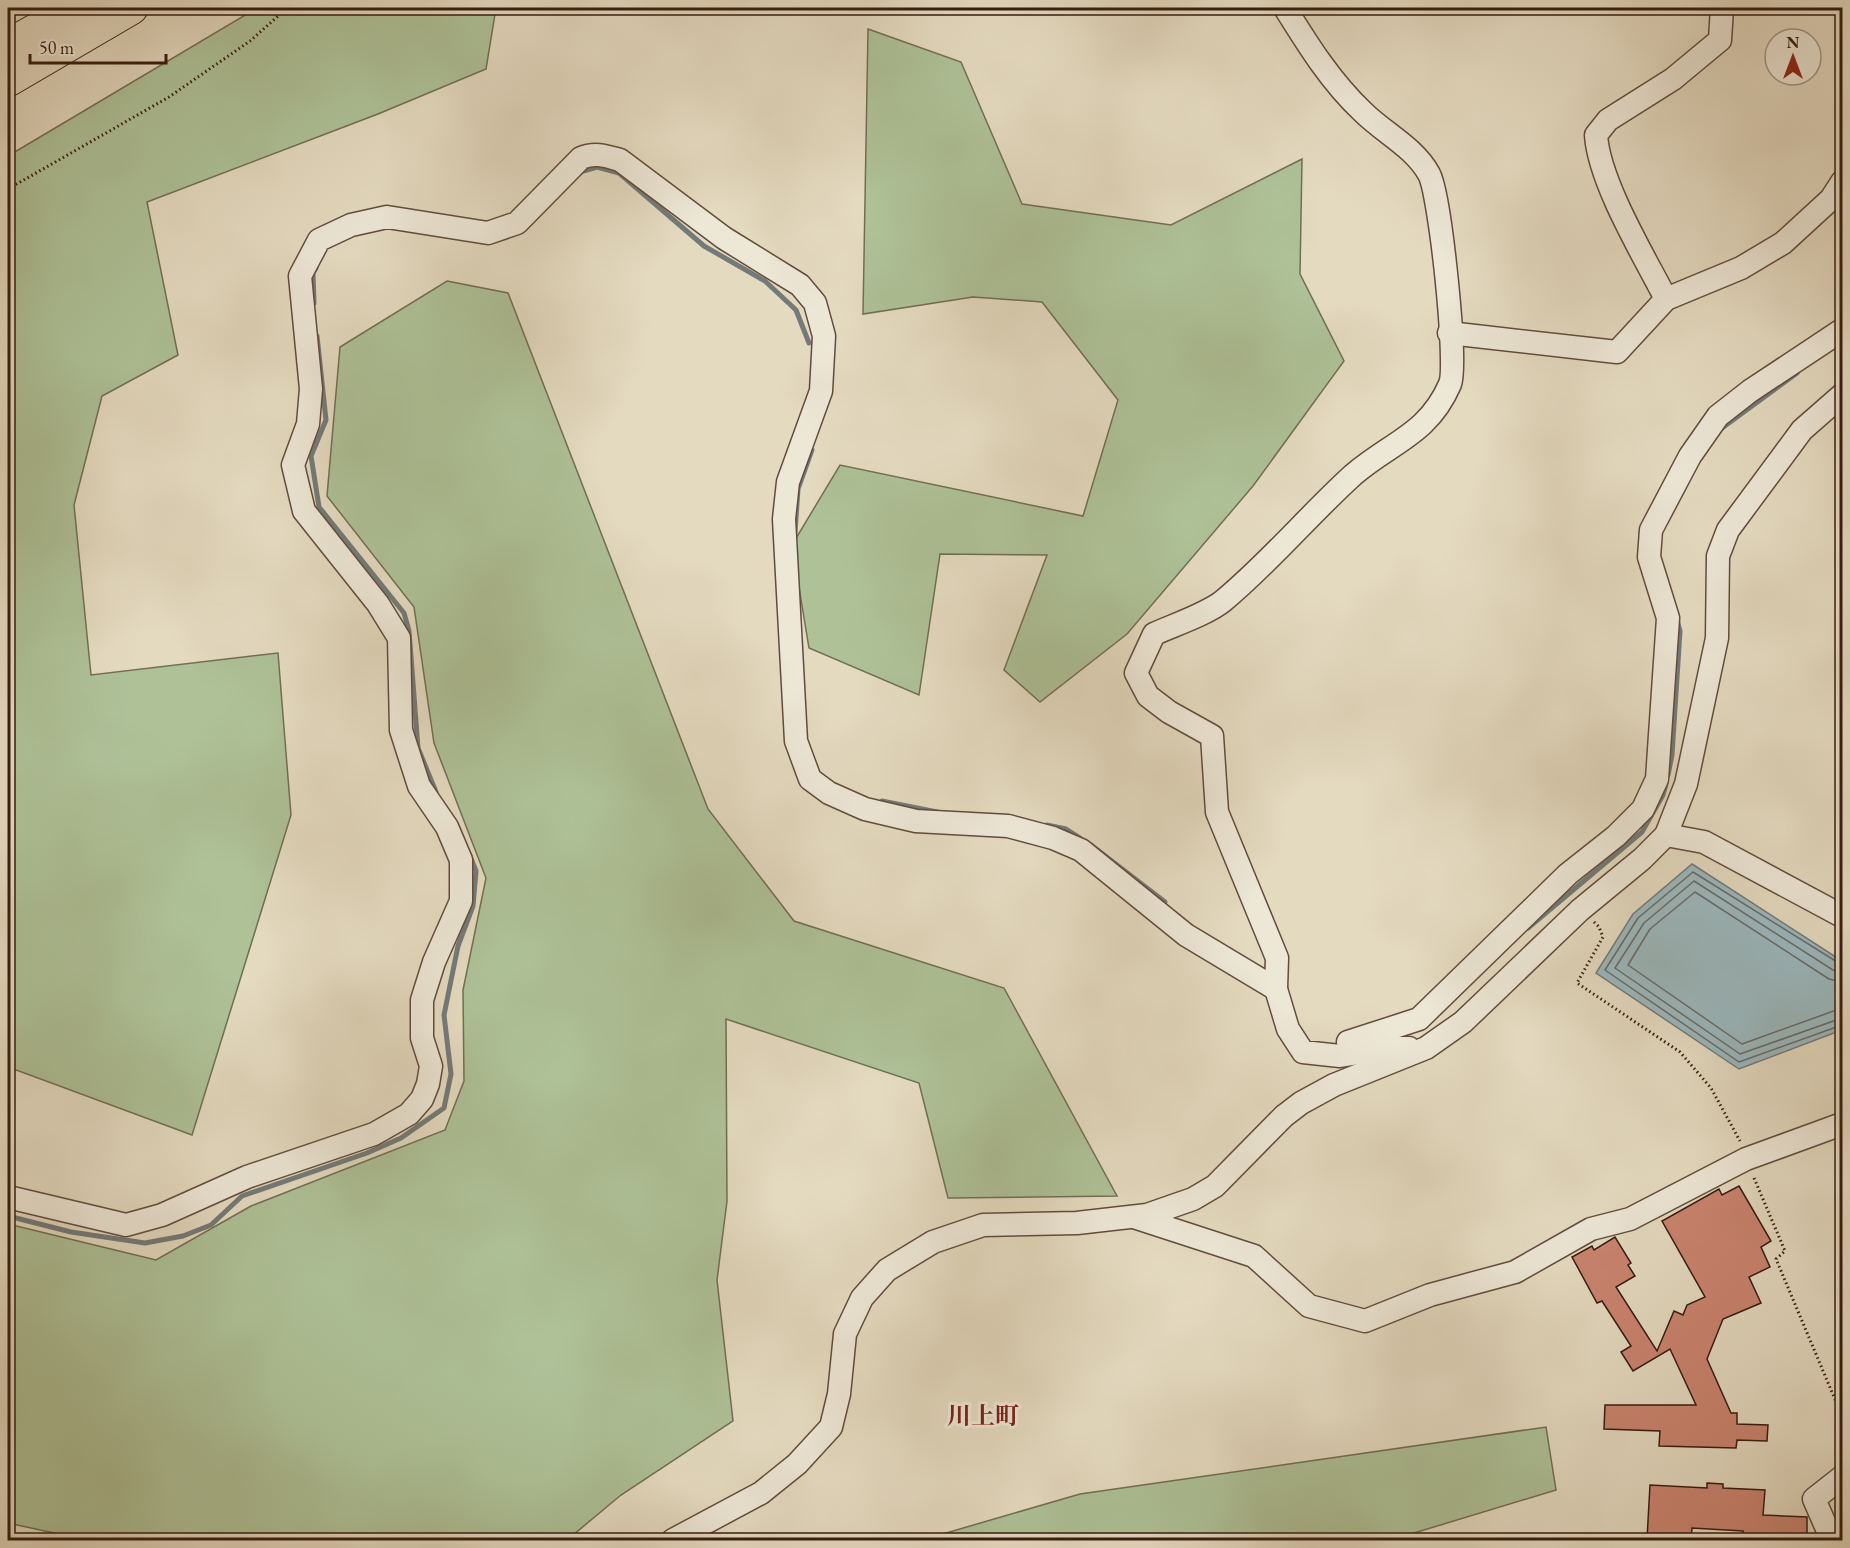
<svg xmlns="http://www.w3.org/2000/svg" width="1850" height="1548" font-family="'EB Garamond','Noto Serif JP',serif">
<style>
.green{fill:#aec197;stroke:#726e54;stroke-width:1.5}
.water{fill:#9bb8be;stroke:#737a79;stroke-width:1.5}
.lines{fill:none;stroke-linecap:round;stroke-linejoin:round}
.shore{stroke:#686a68;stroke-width:1.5}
.stream{stroke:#737a79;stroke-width:5}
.building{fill:#ca8470;stroke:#361c11;stroke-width:1.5}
.minor-casing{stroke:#624c3d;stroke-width:25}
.highway-casing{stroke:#361c11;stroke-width:35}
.path{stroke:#361c11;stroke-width:3;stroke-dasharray:1.5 3;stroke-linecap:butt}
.minor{stroke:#ede7d6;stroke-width:22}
.highway{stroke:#e4dac0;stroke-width:33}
.labels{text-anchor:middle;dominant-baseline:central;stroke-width:6;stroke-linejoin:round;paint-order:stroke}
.quarter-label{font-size:24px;font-weight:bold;fill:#7a1f14;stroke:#ede7d6}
</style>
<rect width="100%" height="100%" fill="#e4dac0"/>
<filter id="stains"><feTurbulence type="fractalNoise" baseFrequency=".00333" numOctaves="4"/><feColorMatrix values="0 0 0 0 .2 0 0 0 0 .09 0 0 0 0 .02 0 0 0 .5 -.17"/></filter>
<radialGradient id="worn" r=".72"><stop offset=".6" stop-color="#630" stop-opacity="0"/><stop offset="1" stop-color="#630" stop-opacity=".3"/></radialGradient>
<g class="green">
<polygon points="257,8 496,8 486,69 378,114 147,202 178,355 102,396 74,505 91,675 278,653 291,815 192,1135 8,1067 8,156"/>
<polygon points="868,29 961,62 1022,204 1171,225 1302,159 1300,274 1344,361 1253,486 1127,634 1040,702 1004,670 1047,555 940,554 919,695 809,648 792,545 840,465 1083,516 1118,400 1042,302 973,297 863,314"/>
<polygon points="447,281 508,293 708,809 794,921 1004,988 1117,1196 948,1198 919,1083 726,1019 727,1201 717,1280 733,1421 621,1495 567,1540 86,1540 8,1523 8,1224 156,1260 251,1206 445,1130 464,1081 463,990 486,878 434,743 414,607 327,496 340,347"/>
<polygon points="1546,1427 1556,1490 1391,1540 922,1540 1080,1494"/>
</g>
<polygon class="water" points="1692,864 1842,961 1842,1030 1739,1069 1596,973 1633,914"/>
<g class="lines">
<g class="shore">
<polyline points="1842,965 1693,872 1638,918 1605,970 1739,1062 1842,1025"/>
<polyline points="1842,973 1833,970 1694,881 1644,923 1615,968 1740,1054 1842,1018"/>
<polyline points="1842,982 1829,979 1695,892 1650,929 1628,965 1742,1044 1842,1008"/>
</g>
<g class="stream">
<polyline points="580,172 597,167 619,173 704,246 765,281 796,310 809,343"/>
<polyline points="314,303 313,273 316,268"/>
<polyline points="317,336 326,420 311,456 319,507 404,613 409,631 418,748 436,792"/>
<polyline points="1722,428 1797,373"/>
<polyline points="795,533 798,489 812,450"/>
<polyline points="1668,775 1672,755 1680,631 1677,620"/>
<polyline points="882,801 937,812"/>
<polyline points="1047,825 1066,829 1080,838"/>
<polyline points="1091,845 1165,902"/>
<polyline points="1528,928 1642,832 1663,795 1666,784"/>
<polyline points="8,1216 71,1232 145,1243 183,1236 211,1225 242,1196 367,1153 401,1138 444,1108 451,1074 444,1015 458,946 473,906 476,871 470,856"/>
</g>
</g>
<g class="building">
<polygon points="1739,1186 1771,1241 1761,1247 1770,1267 1749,1277 1761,1303 1723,1319 1707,1359 1731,1413 1737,1413 1737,1424 1768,1425 1767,1441 1737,1440 1736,1448 1659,1446 1660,1431 1604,1429 1605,1405 1696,1405 1670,1349 1633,1371 1621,1352 1631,1346 1602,1301 1597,1303 1572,1257 1592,1246 1594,1250 1615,1237 1631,1263 1628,1265 1635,1276 1616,1287 1657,1351 1674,1311 1683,1315 1687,1305 1705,1297 1662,1221 1719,1189 1722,1195"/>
<polygon points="1707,1483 1723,1484 1723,1488 1765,1490 1763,1515 1807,1517 1807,1540 1743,1540 1743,1531 1692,1528 1691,1540 1647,1539 1650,1485 1707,1488"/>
</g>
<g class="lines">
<g class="minor-casing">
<g id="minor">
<path d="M1285,8C1308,45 1331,82 1363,112C1384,133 1414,147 1429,174C1440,194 1458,364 1450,384C1428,435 1391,442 1353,475C1309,515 1269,563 1223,601C1207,614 1174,625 1154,634L1136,673L1148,696L1169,712L1212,736L1217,812L1277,958L1276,989L1288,1029L1303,1052L1340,1056L1390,1048H1409"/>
<path d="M1666,299C1644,256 1599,182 1596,135L1608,120L1673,79L1720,40L1722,8"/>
<polyline points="1449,333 1617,352 1666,299 1741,268 1783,243 1831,199 1842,182"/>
<polyline points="1666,835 1704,842 1842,916"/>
<polyline points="1348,1042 1419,1019 1568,874 1616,836 1643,809 1657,779 1668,618 1649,557 1651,530 1690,456 1718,416 1750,391 1842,330"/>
<path d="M8,1197L126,1225L162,1215L247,1177L374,1134L409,1114L422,1099L428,1084L431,1066L422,1038V1000L434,962L461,901V860L447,827L419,786L401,730L399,638L378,604L304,511L293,465L308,424L311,389L300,276L319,240L351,225L387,217L488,233L517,223L581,158C595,152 606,156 620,160L724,238L800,285L815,303L824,336L821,391L788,482L784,519L796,741L810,779L829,793L865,809L916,821L1008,826L1053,838L1081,850L1186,935L1276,989"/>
<polyline points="1134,1217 1254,1256 1309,1306 1365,1321 1430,1295 1515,1272 1591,1229 1630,1219 1746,1159 1842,1124"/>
<polyline points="673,1540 761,1493 797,1464 831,1427 839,1394 845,1334 862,1298 887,1270 933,1242 983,1225 1077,1223 1147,1215 1193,1199 1215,1186 1284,1116 1301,1103 1334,1085 1426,1048 1463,1022 1580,910 1642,859 1666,835 1686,784 1717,638 1718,556 1728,530 1802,430 1842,395"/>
<polyline points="1832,1540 1814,1499 1842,1477"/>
</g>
</g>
<g class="highway-casing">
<g id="highway">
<polyline points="8,46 76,8"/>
<polyline points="8,80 131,8"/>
</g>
</g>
<g class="path">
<polyline points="8,189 169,97 250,41 287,8"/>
<polyline points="1594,922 1599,927 1603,937 1577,983 1680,1052 1711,1088 1740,1141"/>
<polyline points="1754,1178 1785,1251 1776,1259 1842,1416"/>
</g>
<use href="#minor" class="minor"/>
<use href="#highway" class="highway"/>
</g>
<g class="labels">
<g class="quarter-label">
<text x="983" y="1415">川上町</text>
</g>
</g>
<rect width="1850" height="1548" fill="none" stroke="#e4dac0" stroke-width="30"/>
<rect x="9" y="9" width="1832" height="1530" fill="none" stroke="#361c11" stroke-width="3"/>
<rect x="15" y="15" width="1820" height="1518" fill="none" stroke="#361c11" stroke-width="1.5"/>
<g transform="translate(1793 57)"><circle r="28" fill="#ede7d6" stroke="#a49687" stroke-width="1.5"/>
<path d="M0-4.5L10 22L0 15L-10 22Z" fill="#8f2418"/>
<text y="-9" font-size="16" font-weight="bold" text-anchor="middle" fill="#361c11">N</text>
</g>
<path d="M30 54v9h136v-9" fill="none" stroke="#361c11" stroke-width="3"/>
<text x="39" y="54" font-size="18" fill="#361c11" stroke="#ede7d6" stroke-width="4.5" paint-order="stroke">50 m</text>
<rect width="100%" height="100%" filter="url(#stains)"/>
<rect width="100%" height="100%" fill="url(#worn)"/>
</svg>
